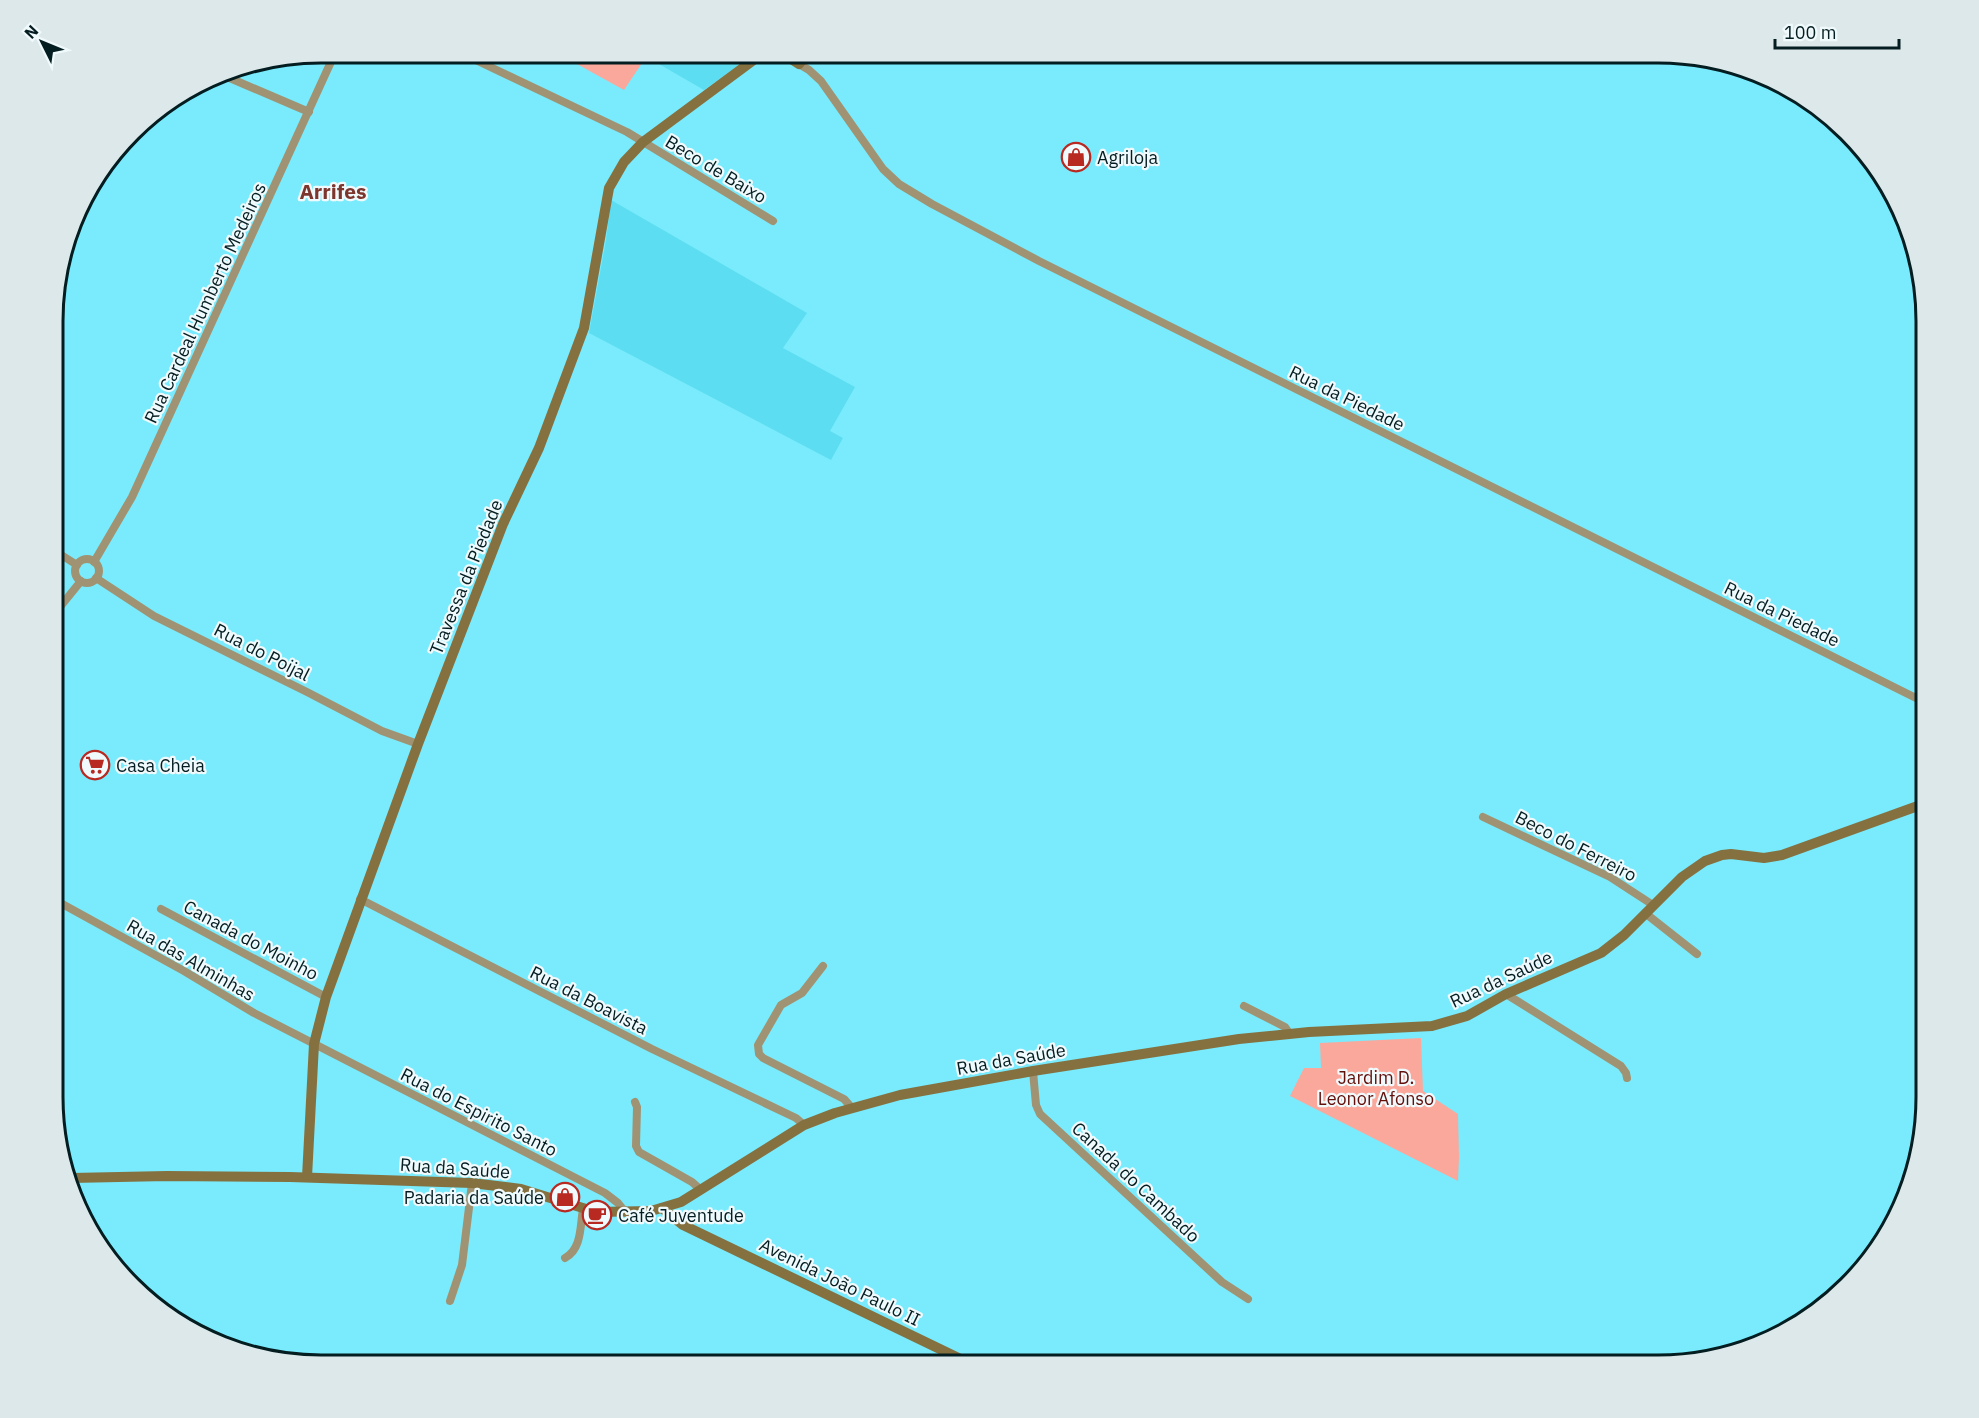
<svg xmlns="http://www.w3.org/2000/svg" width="1979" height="1418" font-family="'IBM Plex Sans',sans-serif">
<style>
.built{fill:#5dddf1}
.green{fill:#fba89c}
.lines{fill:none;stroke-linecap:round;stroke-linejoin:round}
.street{stroke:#a09373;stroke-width:8}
.secondary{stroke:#857140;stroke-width:10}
.labels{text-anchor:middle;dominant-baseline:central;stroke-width:4.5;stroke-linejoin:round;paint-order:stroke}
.poi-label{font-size:18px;fill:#041d21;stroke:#f0fafc;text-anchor:start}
.street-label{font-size:18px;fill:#041d21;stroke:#f0fafc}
.park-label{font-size:18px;fill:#630f0b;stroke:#f0fafc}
.quarter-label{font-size:21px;font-weight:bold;fill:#7d362e;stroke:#f0fafc}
.rim{fill:none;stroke:#041d21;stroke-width:3}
</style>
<rect width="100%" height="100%" fill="#79ebfc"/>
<g class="built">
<polygon points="640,53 755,53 704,90"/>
<polygon points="611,200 807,313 783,348 855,387 830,431 843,438 831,460 589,333 606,240"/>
</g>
<g class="green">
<polygon points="557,53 631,53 644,60 624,90"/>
<polygon points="1421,1038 1423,1091 1458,1114 1459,1157 1458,1181 1290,1096 1304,1068 1321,1068 1320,1043"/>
</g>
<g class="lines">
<g class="street">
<polyline points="461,53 627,132 773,221"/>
<polyline points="799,64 809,70 821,81 883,169 899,184 932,204 1039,261 1926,703"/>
<polyline points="218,73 309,112"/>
<polyline points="55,551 77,565"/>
<circle cx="87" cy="571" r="12"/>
<polyline points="94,562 132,497 335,53"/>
<polyline points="96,578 154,616 307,692 382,731 418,744"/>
<polyline points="55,613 81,581"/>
<polyline points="1483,817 1610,877 1653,905"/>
<polyline points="360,899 652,1049 796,1118 804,1125"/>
<polyline points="55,900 184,971 254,1013 605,1193 618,1203 626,1213"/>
<polyline points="161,909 326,997"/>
<polyline points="1645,913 1697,954"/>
<polyline points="823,966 802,993 781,1005 758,1045 759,1054 763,1058 844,1099 852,1108"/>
<polyline points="1506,994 1621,1066 1626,1073 1627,1078"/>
<polyline points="1244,1006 1285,1027 1289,1033"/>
<polyline points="1033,1071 1036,1105 1040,1114 1222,1282 1248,1299"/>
<polyline points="635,1102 637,1107 636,1146 639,1152 692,1182 701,1190"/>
<path d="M565,1258C582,1249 580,1226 583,1209"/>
<polyline points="450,1301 462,1265 472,1183"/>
</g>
<g class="secondary">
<polyline points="782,53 799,64 808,53"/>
<polyline points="307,1177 314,1044 326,997 418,744 503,524 539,448 584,328 609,188 624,162 643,142 763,53"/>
<polyline points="71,1178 167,1176 290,1177 472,1183 521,1189 596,1212 651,1211 681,1202 804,1125 835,1113 900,1095 1033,1071 1239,1039 1309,1032 1432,1026 1467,1016 1506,994 1601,953 1624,935 1682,877 1705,861 1722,855 1731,854 1764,858 1782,855 1926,803"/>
<polyline points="662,1208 683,1225 973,1365"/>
</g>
</g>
<defs>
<g id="shop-ring" transform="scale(1.5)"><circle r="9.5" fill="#f0fafc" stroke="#b82921" stroke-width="1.5"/><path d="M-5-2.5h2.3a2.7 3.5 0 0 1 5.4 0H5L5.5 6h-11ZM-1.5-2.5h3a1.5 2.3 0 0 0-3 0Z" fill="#b82921"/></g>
<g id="supermarket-ring" transform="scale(1.5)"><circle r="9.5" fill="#f0fafc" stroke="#b82921" stroke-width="1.5"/><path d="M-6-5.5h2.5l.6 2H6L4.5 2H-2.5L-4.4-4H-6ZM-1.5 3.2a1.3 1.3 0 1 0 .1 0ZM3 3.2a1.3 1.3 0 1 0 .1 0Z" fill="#b82921"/></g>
<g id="cafe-ring" transform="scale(1.5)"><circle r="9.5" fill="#f0fafc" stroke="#b82921" stroke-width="1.5"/><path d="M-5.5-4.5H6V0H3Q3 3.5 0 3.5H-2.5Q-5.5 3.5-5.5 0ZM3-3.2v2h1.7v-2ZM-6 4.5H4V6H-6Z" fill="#b82921"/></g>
</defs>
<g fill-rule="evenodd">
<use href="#shop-ring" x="1076" y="157"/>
<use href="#supermarket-ring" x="95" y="765"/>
<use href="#shop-ring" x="565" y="1197"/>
<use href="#cafe-ring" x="597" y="1215"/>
</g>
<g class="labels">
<g class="poi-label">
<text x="1097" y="157">Agriloja</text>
<text x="116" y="765">Casa Cheia</text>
<text x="544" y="1197" text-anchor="end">Padaria da Saúde</text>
<text x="618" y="1215">Café Juventude</text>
</g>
<g class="street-label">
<text transform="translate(716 169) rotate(31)">Beco de Baixo</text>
<text transform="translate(205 303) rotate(-65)">Rua Cardeal Humberto Medeiros</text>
<text transform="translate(1347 398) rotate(26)">Rua da Piedade</text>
<text transform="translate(466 577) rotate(-68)">Travessa da Piedade</text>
<text transform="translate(1782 614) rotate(26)">Rua da Piedade</text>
<text transform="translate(262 652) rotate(27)">Rua do Poijal</text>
<text transform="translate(1576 846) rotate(27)">Beco do Ferreiro</text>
<text transform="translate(251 940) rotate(28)">Canada do Moinho</text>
<text transform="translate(191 960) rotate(30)">Rua das Alminhas</text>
<text transform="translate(1501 979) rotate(-25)">Rua da Saúde</text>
<text transform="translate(589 1000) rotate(27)">Rua da Boavista</text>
<text transform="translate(1011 1059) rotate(-10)">Rua da Saúde</text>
<text transform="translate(479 1112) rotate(27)">Rua do Espirito Santo</text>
<text transform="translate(455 1168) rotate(4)">Rua da Saúde</text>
<text transform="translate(1136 1182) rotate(43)">Canada do Cambado</text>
<text transform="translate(840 1282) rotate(26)">Avenida João Paulo II</text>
</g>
<g class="park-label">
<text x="1376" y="1077">Jardim D.<tspan x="1376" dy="21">Leonor Afonso</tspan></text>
</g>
<g class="quarter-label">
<text x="333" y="191">Arrifes</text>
</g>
</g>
<path d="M0 0H1979V1418H0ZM321 63H1658A258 258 0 0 1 1916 321V1097A258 258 0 0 1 1658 1355H321A258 258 0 0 1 63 1097V321A258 258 0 0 1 321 63Z" fill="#dde8ea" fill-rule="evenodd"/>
<path class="rim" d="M321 63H1658A258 258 0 0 1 1916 321V1097A258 258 0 0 1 1658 1355H321A258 258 0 0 1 63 1097V321A258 258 0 0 1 321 63Z"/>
<g transform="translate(42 42) rotate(313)" stroke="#f0fafc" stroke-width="4.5" paint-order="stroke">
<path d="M0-4.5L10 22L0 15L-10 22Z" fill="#041d21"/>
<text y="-9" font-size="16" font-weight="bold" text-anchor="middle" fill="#041d21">N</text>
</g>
<path d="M1775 39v9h124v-9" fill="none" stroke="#041d21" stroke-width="3"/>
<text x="1784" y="39" font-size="18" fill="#041d21" stroke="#f0fafc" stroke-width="4.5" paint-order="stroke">100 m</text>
</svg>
